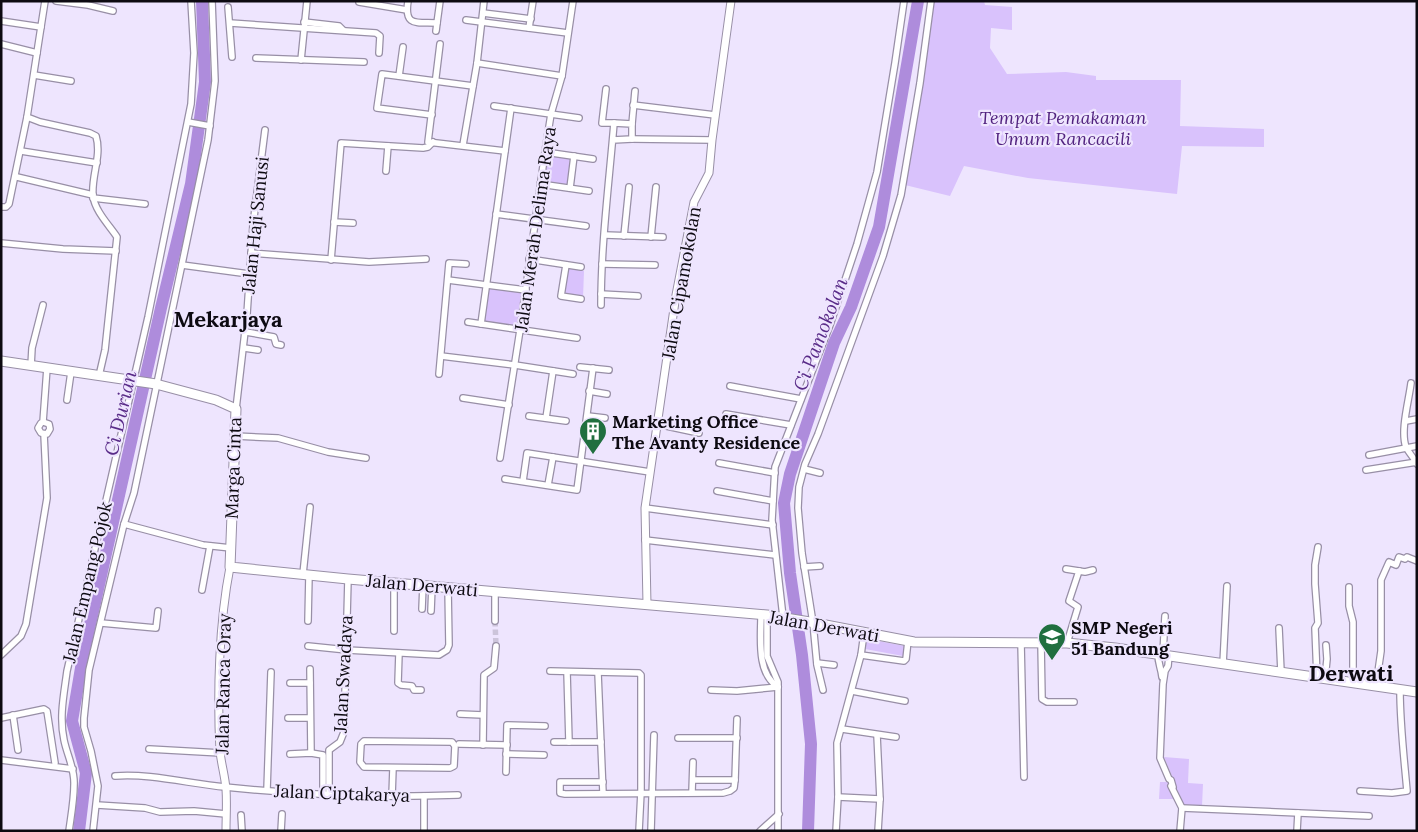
<svg xmlns="http://www.w3.org/2000/svg" width="1418" height="832" font-family="Lora,serif">
<style>
.green{fill:#d9c2fc}
.lines{fill:none;stroke-linecap:round;stroke-linejoin:round}
.river{stroke:#ae8cdc;stroke-width:12}
.minor-tunnel{stroke:#ccc4da;stroke-width:5.5;stroke-dasharray:5.5 3;stroke-linecap:butt}
.minor-casing{stroke:#988fa6;stroke-width:8}
.tertiary-casing{stroke:#988fa6;stroke-width:9}
.primary-casing{stroke:#988fa6;stroke-width:11}
.minor{stroke:#fff;stroke-width:5.5}
.tertiary{stroke:#fff;stroke-width:7}
.primary{stroke:#fff;stroke-width:9}
.labels{text-anchor:middle;dominant-baseline:central;stroke-width:4.5;stroke-linejoin:round;paint-order:stroke}
.park-label{font-size:18px;font-style:italic;fill:#51227f;stroke:#eee5fe}
.street-label{font-size:18px;fill:#0d0a11;stroke:#eee5fe}
.poi-label{font-size:18px;font-weight:bold;fill:#0d0a11;stroke:#eee5fe;text-anchor:start}
.water-label{font-size:19px;font-style:italic;fill:#592b88;stroke:#eee5fe}
.district-label{font-size:22px;font-weight:bold;fill:#0d0a11;stroke:#eee5fe}
</style>
<rect width="100%" height="100%" fill="#eee5fe"/>
<g class="green">
<polygon points="933,1 984,1 985,5 1012,7 1012,30 991,28 990,48 1007,74 1066,72 1096,76 1096,80 1181,80 1180,126 1264,129 1264,147 1182,146 1177,194 1028,178 964,166 950,196 905,185 933,14"/>
<polygon points="547,154 571,158 567,185 542,181"/>
<polygon points="568,268 584,271 583,298 564,295"/>
<polygon points="488,287 523,291 518,328 483,323"/>
<polygon points="867,639 905,646 903,656 865,649"/>
<polygon points="1164,757 1189,759 1188,783 1203,784 1202,806 1183,806 1180,799 1159,799 1160,782 1166,782 1172,776"/>
</g>
<g class="lines">
<g class="river">
<polyline points="79,831 86,773 72,721 83,656 161,308 191,184 205,82 202,1"/>
<polyline points="808,831 811,744 802,655 790,573 784,503 790,474 834,343 851,307 879,227 918,1"/>
</g>
<polyline class="minor-tunnel" points="495,621 496,646"/>
<g class="minor-casing">
<g id="minor">
<path d="M45,1L27,117L40,122L90,133L96,136C102,156 91,176 93,196C95,211 109,225 117,237L105,350L99,376"/>
<polyline points="56,1 88,5 113,11"/>
<path d="M408,1C404,27 416,22 437,23L440,1"/>
<polyline points="359,2 407,10"/>
<polyline points="228,7 232,57"/>
<polyline points="483,13 531,19"/>
<polyline points="466,20 568,33"/>
<polyline points="1,21 41,27"/>
<polyline points="304,22 339,26 343,30"/>
<polyline points="230,23 376,33 380,36 379,53"/>
<polyline points="529,28 533,1"/>
<polyline points="436,31 437,23"/>
<polyline points="1,44 37,53"/>
<polyline points="440,44 428,142 505,151"/>
<polyline points="256,58 364,62"/>
<polyline points="301,60 307,1"/>
<polyline points="477,63 562,76"/>
<polyline points="34,75 71,81"/>
<polyline points="399,76 403,47"/>
<polyline points="606,89 602,123 614,123"/>
<polyline points="633,105 715,115"/>
<polyline points="494,106 579,118"/>
<polyline points="432,115 377,108 382,74 473,86"/>
<polyline points="188,122 210,126"/>
<polyline points="632,124 635,91"/>
<polyline points="632,139 712,140"/>
<polyline points="463,145 477,63 484,1"/>
<polyline points="21,151 97,163"/>
<polyline points="545,152 593,159"/>
<polyline points="386,171 388,146"/>
<polyline points="17,177 93,195"/>
<polyline points="540,184 589,191"/>
<polyline points="570,188 574,156"/>
<polyline points="93,198 145,204"/>
<polyline points="1,207 6,207 9,204 27,117"/>
<polyline points="496,214 586,226"/>
<polyline points="334,222 353,223"/>
<polyline points="605,235 663,237"/>
<polyline points="624,236 629,187"/>
<polyline points="651,237 656,187"/>
<polyline points="1,243 63,249 116,251"/>
<polyline points="251,253 369,262 426,259"/>
<polyline points="529,259 581,267"/>
<polyline points="331,260 341,143 423,148 428,147 433,142"/>
<polyline points="602,264 655,265"/>
<polyline points="182,265 249,274"/>
<polyline points="566,265 561,296 581,299"/>
<polyline points="448,280 526,290"/>
<polyline points="601,294 638,296"/>
<path d="M601,305C601,245 609,183 614,123L632,124V139L613,140"/>
<polyline points="468,322 577,338"/>
<polyline points="481,324 511,108"/>
<polyline points="246,332 274,337 276,344 281,345"/>
<polyline points="244,348 258,350"/>
<polyline points="441,356 515,365 573,374"/>
<polyline points="31,366 32,348 43,305"/>
<polyline points="580,367 609,370"/>
<polyline points="439,374 449,263 466,264"/>
<path d="M1411,383C1409,400 1400,431 1406,447C1409,453 1414,458 1417,464"/>
<polyline points="730,386 801,399"/>
<polyline points="589,391 607,394"/>
<polyline points="463,398 509,405"/>
<polyline points="67,400 71,372"/>
<polyline points="236,409 247,314 253,225 265,130"/>
<polyline points="726,414 791,425"/>
<polyline points="529,416 566,421"/>
<polyline points="588,416 605,418"/>
<polyline points="546,418 553,371"/>
<polyline points="1406,421 1417,419"/>
<polyline points="43,422 49,424 50,429 47,434 41,433 38,428 41,423 43,422 47,368"/>
<polyline points="657,424 699,433"/>
<polyline points="235,436 278,438 328,452 366,458"/>
<polyline points="1369,455 1417,446"/>
<polyline points="500,458 520,330 545,152 551,114 562,76 573,1"/>
<polyline points="719,463 775,473"/>
<polyline points="804,469 820,473"/>
<polyline points="1366,470 1417,462"/>
<polyline points="505,479 577,490 593,368"/>
<polyline points="523,481 527,453 650,472"/>
<polyline points="548,485 553,457"/>
<polyline points="717,491 773,501"/>
<polyline points="645,508 773,525"/>
<polyline points="124,524 203,545 231,548"/>
<polyline points="645,540 775,555"/>
<polyline points="804,567 820,566"/>
<polyline points="1066,569 1079,571"/>
<polyline points="303,574 310,507"/>
<polyline points="1349,587 1349,606 1353,622 1353,683"/>
<polyline points="202,590 210,546"/>
<polyline points="495,591 495,621"/>
<polyline points="422,609 423,585"/>
<polyline points="431,611 432,586"/>
<path d="M761,615C761,637 756,673 778,687"/>
<polyline points="767,615 767,656 778,682 778,831"/>
<polyline points="783,617 772,520 775,467 830,325 857,244 877,172 895,63 904,1"/>
<polyline points="308,621 309,575"/>
<polyline points="101,623 156,628 158,611"/>
<polyline points="1279,628 1281,672"/>
<polyline points="394,631 394,583"/>
<polyline points="1021,643 1024,777"/>
<polyline points="1041,643 1042,699 1047,702 1074,702"/>
<polyline points="1067,643 1078,607 1069,601 1079,571 1085,572 1093,570"/>
<polyline points="308,646 347,650 439,655 447,650 449,645 448,588"/>
<polyline points="399,653 398,683 401,685 412,686 414,690 421,690"/>
<path d="M1158,653C1158,665 1161,667 1162,677"/>
<polyline points="1163,654 1165,616"/>
<polyline points="1,655 21,636 26,624 47,498 44,434"/>
<polyline points="861,655 904,661 906,659 908,641"/>
<polyline points="1169,655 1168,666 1165,671 1163,684 1160,758 1169,779 1171,780 1173,787"/>
<polyline points="817,663 834,665"/>
<polyline points="1223,664 1227,586"/>
<polyline points="310,669 311,753"/>
<polyline points="550,671 639,673 641,675 641,792 639,831"/>
<polyline points="567,672 569,742"/>
<polyline points="598,673 603,793"/>
<polyline points="1317,678 1315,628 1318,623 1315,584 1315,565 1318,547"/>
<polyline points="1325,679 1327,659 1326,645"/>
<polyline points="290,683 310,683"/>
<polyline points="1376,686 1381,651 1381,580 1389,562 1396,565 1399,557 1405,559 1407,557 1417,561"/>
<polyline points="711,690 737,691 778,687"/>
<polyline points="823,690 817,665 813,623 802,553 798,508 799,487 805,464 818,434 883,256 901,195 920,83 931,1"/>
<polyline points="852,691 905,701"/>
<polyline points="460,714 483,715"/>
<polyline points="13,715 18,750"/>
<polyline points="1,718 44,709 47,711 55,763"/>
<polyline points="288,718 310,718"/>
<polyline points="842,729 896,737"/>
<polyline points="678,738 737,738"/>
<polygon points="364,741 452,742 455,746 454,766 450,768 364,767 360,762 361,744"/>
<polyline points="554,742 601,742"/>
<polyline points="459,744 507,745"/>
<polyline points="483,745 484,675 494,668 496,646"/>
<polyline points="149,749 221,753"/>
<polyline points="290,754 311,753 323,755 323,795"/>
<polyline points="506,754 544,755"/>
<polyline points="1,760 73,769"/>
<polyline points="506,772 507,725 545,726"/>
<path d="M115,776C149,773 191,784 225,787C302,795 380,798 458,795"/>
<polyline points="693,780 735,780 737,719"/>
<polyline points="603,782 560,782 560,793 565,794 723,793 730,791 734,788 735,780"/>
<polyline points="1171,786 1182,808 1180,831"/>
<polyline points="267,790 271,672"/>
<path d="M1360,791L1392,793L1407,791C1404,757 1400,724 1400,690"/>
<polyline points="692,792 693,762"/>
<polyline points="329,795 329,750 340,742 344,732 348,579"/>
<polyline points="392,796 393,768"/>
<polyline points="838,797 880,799 877,735"/>
<polyline points="97,805 145,808 160,812 194,811 226,814"/>
<polyline points="1182,808 1369,816"/>
<polyline points="241,815 242,831"/>
<path d="M69,831C71,816 74,800 74,785C75,769 67,755 64,740C59,717 64,694 67,671L148,317L191,104L194,53L191,1"/>
<polyline points="93,831 98,786 91,751 84,727 84,718 89,670 124,524 134,493 208,140 215,81 212,1"/>
<polyline points="281,831 282,814"/>
<polyline points="424,831 424,796"/>
<polyline points="651,831 654,735"/>
<polyline points="760,831 779,814"/>
<polyline points="836,831 838,797 837,743 861,655 864,633"/>
<polyline points="878,831 880,799"/>
<polyline points="1297,831 1298,813"/>
</g>
</g>
<g class="tertiary-casing">
<g id="tertiary">
<polyline points="647,604 645,508 676,295 694,202 709,173 712,140 731,1"/>
<path d="M226,831C226,817 227,803 226,789C225,776 221,763 220,751C217,693 219,623 230,567"/>
</g>
</g>
<g class="primary-casing">
<polyline id="primary" points="1,361 156,384 216,400 236,409 230,567 348,579 767,615 810,622 914,642 1067,643 1115,648 1417,692"/>
</g>
<use href="#minor" class="minor"/>
<use href="#tertiary" class="tertiary"/>
<use href="#primary" class="primary"/>
</g>
<defs>
<g id="building-pin" transform="scale(1.4375)"><path d="M0 17L-7.5 6A9.5 9.5 0 1 1 7.5 6Z" fill="#206f3f" stroke="#eee5fe"/><path d="M-4-6H4V6H1V3H-1V6H-4ZM-2.5-4.3h1.7v1.8h-1.7ZM.8-4.3h1.7v1.8H.8ZM-2.5-1h1.7V.8h-1.7ZM.8-1h1.7V.8H.8Z" fill="#fff"/></g>
<g id="school-pin" transform="scale(1.4375)"><path d="M0 17L-7.5 6A9.5 9.5 0 1 1 7.5 6Z" fill="#206f3f" stroke="#eee5fe"/><path d="M0-5L7-2L0 1L-7-2ZM-4 1L0 2.5L4 1V4Q0 6-4 4Z" fill="#fff"/></g>
</defs>
<g fill-rule="evenodd">
<use href="#building-pin" x="593" y="431"/>
<use href="#school-pin" x="1052" y="637"/>
</g>
<g class="labels">
<g class="park-label">
<text x="1063" y="117">Tempat Pemakaman<tspan x="1063" dy="21">Umum Rancacili</tspan></text>
</g>
<g class="street-label">
<text transform="translate(255 225) rotate(-84)">Jalan Haji Sanusi</text>
<text transform="translate(535 229) rotate(-82)">Jalan Merah Delima Raya</text>
<text transform="translate(681 283) rotate(-80)">Jalan Cipamokolan</text>
<text transform="translate(233 468) rotate(-88)">Marga Cinta</text>
<text transform="translate(87 582) rotate(-77)">Jalan Empang Pojok</text>
<text transform="translate(422 585) rotate(5)">Jalan Derwati</text>
<text transform="translate(824 626) rotate(10)">Jalan Derwati</text>
<text transform="translate(343 674) rotate(-87)">Jalan Swadaya</text>
<text transform="translate(223 684) rotate(-89)">Jalan Ranca Oray</text>
<text transform="translate(342 793) rotate(2)">Jalan Ciptakarya</text>
</g>
<g class="poi-label">
<text x="612" y="421">Marketing Office<tspan x="612" dy="21">The Avanty Residence</tspan></text>
<text x="1071" y="627">SMP Negeri<tspan x="1071" dy="21">51 Bandung</tspan></text>
</g>
<g class="water-label">
<text transform="translate(820 334) rotate(-69)">Ci Pamokolan</text>
<text transform="translate(120 413) rotate(-77)">Ci Durian</text>
</g>
<g class="district-label">
<text x="228" y="319">Mekarjaya</text>
<text x="1351" y="673">Derwati</text>
</g>
</g>
<rect width="1418" height="832" fill="none" stroke="#0d0a11" stroke-width="5"/>
</svg>
